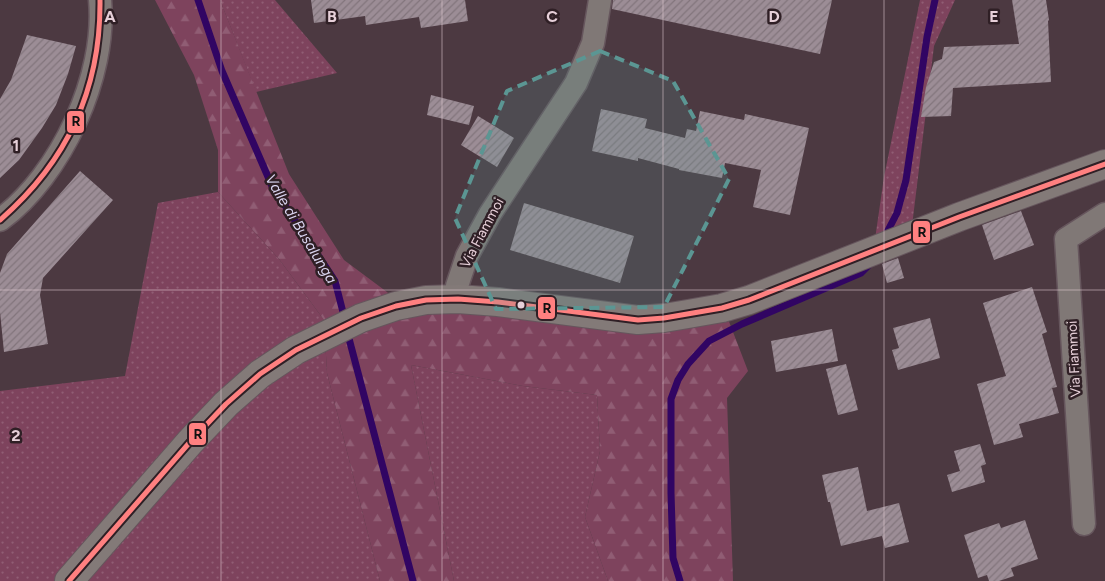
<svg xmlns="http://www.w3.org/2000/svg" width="1105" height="581" font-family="Figtree,sans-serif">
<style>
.green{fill:url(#green-dots)}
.forest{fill:url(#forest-firs)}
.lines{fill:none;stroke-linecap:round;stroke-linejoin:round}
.stream{stroke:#310563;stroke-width:7}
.building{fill:url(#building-hatch)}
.street-casing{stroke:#66565d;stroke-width:25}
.secondary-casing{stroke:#66565d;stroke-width:30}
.street{stroke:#807876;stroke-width:22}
.secondary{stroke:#837a78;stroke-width:28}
.bus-1-casing{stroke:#2f1f25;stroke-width:9}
.bus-1{stroke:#ff8080;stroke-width:5}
.marked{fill:#5b9693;fill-opacity:0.2;stroke:#5b9693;stroke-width:4;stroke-dasharray:10 6;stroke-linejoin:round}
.grid{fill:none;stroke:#e7d0d9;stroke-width:1;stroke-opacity:0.55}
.bus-dot{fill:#e7d0d9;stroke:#2f1f25;stroke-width:2}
.labels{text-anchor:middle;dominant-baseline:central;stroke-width:5;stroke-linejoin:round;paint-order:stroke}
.street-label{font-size:14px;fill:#e7d0d9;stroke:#2f1f25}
.water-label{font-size:15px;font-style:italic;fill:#d9d4ef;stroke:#2f1f25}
.grid-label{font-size:16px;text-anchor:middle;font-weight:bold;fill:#e7d0d9;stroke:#2f1f25;stroke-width:5;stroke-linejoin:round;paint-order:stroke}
.line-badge{stroke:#2f1f25;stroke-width:2}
.pale-badge-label{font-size:14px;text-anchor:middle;font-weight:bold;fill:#111}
</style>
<defs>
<pattern id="green-dots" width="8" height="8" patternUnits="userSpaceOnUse" patternTransform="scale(1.25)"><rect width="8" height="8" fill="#7e435d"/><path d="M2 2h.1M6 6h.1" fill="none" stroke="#905d74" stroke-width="1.8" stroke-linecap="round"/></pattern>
<pattern id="forest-firs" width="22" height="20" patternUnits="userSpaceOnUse" patternTransform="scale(1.25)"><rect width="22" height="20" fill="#7e435d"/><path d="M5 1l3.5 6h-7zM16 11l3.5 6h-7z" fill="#905d74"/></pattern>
<pattern id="building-hatch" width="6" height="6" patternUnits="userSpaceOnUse" patternTransform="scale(1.25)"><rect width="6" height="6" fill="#9c8d96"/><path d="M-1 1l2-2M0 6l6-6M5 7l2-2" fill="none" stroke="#82757c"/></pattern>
</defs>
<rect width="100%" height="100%" fill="#4c3941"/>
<g class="green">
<polygon points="220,0 275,0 337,73 256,92"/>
<polygon points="920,0 955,0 934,46 912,226 874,246 884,177"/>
<polygon points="218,192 279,259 324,320 327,373 380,581 0,581 0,391 125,376 158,203"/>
<polygon points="411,365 523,386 597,395 600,451 585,517 608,581 454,581"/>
</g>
<polygon class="forest" points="155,0 220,0 289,174 344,260 391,295 728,319 748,371 727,398 733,581 608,581 585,517 600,451 597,395 523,386 411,365 454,581 380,581 327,373 324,320 279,259 218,192 218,150 194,75"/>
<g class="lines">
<g class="stream">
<polyline points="198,0 222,71 272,186 335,281 345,320"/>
<polyline points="884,238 897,213 906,180 927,37 935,0"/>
<polyline points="347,331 413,581"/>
<polyline points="680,581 673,558 671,493 671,399 678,380 688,364 709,341 742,324 861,273 873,261"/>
</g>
</g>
<g class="building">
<polygon points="311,0 465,0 468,21 421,28 419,17 366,25 365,16 314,23"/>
<polygon points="613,0 832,0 820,54 612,9"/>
<polygon points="1012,0 1046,0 1049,20 1048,21 1051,82 953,88 951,116 921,117 926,87 934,62 942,59 944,47 1019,44"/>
<polygon points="27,35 76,46 68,74 56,105 42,128 19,160 0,178 0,99 11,80"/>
<polygon points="431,95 474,106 469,125 427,115"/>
<polygon points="601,109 647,119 645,128 685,138 687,129 696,131 700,111 744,120 745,114 809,128 790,215 753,207 761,170 725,163 722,178 679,170 679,169 638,158 638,161 592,151"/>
<polygon points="478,116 514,138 497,167 461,145"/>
<polygon points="80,171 113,200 43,278 40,295 48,344 4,352 0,312 0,273 7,254"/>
<polygon points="524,203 634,236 620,283 510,250"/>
<polygon points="1021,211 1034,245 994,260 982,225"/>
<polygon points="898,258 904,278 887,283 882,264"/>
<polygon points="1032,287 1047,332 1042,334 1057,387 1052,388 1059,413 1019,424 1023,437 994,445 977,384 1006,376 983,303"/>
<polygon points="930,318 940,358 898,370 892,350 899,348 893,328"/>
<polygon points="832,329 838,361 776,372 771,341"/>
<polygon points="846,364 858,410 838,415 826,369"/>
<polygon points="980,444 986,464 981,466 985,482 952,492 947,475 960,471 954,451"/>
<polygon points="858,467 867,511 899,503 909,542 885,548 882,536 841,546 830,502 828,502 822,475"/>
<polygon points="1025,520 1038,559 1011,568 1014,576 999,581 989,581 987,575 978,578 964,535 999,523 1001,528"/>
</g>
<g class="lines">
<g class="street-casing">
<g id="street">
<path d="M0,220C61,175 107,76 100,0"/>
<polyline points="458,299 457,286 467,256 490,214 576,83 593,43 600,0"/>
<polyline points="1084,524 1066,239 1105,214"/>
</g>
</g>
<g class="secondary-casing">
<polyline id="secondary" points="69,581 190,442 226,404 260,374 296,350 361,318 396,306 426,300 458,299 498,302 638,320 664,318 688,314 722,308 749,300 959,217 1105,164"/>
</g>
<use href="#street" class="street"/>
<use href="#secondary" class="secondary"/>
<g class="bus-1-casing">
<g id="bus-1">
<path d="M0,220C67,162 101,89 100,0"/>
<polyline points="69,581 190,442 226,404 260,374 296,350 361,318 396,306 426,300 458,299 498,302 638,320 664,318 722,308 749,300 959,217 1105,164"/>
</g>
</g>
<use href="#bus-1" class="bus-1"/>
</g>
<path class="marked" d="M600,51L673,81L729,179L664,307L496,309L455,218L507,91Z"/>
<path class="grid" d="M221,0V581M442,0V581M663,0V581M884,0V581M0,290H1105"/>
<circle class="bus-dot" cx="521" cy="305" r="4.5"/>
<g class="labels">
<g class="street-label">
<text transform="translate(482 233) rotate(-62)">Via Fiammoi</text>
<text transform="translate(1074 359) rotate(-93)">Via Fiammoi</text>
</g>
<g class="water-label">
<text transform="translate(301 229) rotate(59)">Valle di Busalunga</text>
</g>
</g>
<g class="grid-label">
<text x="110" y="22">A</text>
<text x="332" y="22">B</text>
<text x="552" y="22">C</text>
<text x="774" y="22">D</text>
<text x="994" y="22">E</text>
<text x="16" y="151">1</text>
<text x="16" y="441">2</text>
</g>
<g class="line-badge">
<rect x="66" y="110" width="19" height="24" rx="5" fill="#ff8080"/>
<rect x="912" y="220" width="19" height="24" rx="5" fill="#ff8080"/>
<rect x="537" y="296" width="19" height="24" rx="5" fill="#ff8080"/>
<rect x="188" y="422" width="19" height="24" rx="5" fill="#ff8080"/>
</g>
<g class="pale-badge-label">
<text x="76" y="126">R</text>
<text x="922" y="237">R</text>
<text x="547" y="313">R</text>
<text x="198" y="439">R</text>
</g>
</svg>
